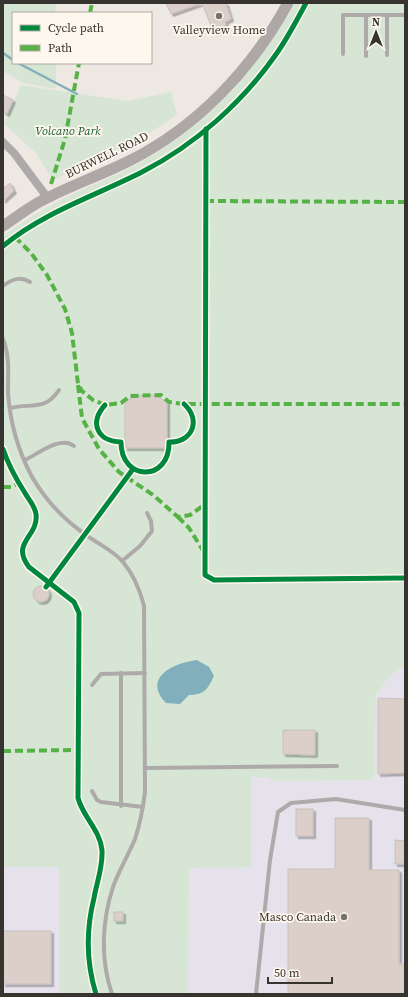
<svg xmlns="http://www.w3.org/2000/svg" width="408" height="997" font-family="'Source Serif 4',serif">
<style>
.industrial{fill:#e6e2ec}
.green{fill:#d7e6d4}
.water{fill:#81b0bc}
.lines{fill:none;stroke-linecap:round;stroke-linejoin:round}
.stream{stroke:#81b0bc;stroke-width:2.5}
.building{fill:#dccec9;stroke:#c6c0be;filter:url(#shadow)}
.service{stroke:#adaaa9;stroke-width:4}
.minor{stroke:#adaaa9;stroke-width:8}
.secondary{stroke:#ada8a6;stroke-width:11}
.quiet{stroke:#56b246;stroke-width:4;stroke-dasharray:8 4;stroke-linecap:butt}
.cycleway-casing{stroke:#fef7ee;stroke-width:8}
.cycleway{stroke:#00873e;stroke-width:5}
.poi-dot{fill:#77726e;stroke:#fef7ee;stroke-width:1.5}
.labels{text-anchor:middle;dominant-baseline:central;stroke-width:3.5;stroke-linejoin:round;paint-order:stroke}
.poi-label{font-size:12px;fill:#37332f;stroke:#fef7ee}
.park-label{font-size:12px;font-style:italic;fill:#145d2c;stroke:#fef7ee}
.street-label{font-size:12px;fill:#37332f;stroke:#fef7ee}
</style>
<defs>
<filter id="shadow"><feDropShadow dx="2.5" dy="2.5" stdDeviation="0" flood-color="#0004"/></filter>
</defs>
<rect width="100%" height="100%" fill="#eee8e2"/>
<g class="industrial">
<polygon points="405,666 405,994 188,994 189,867 251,867 250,777 266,777 274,781 369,780 375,776 376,696 391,674"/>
<rect x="3" y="867" width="56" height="127"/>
</g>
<g class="green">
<polygon points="3,3 56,3 55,13 13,13 13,63 56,63 56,89 23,83 3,71"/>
<path d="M295,3H405V666L391,674L376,696L375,776L369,780L274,781L266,777H251V867L189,868L188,994H59V867H3V236C20,224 38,212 57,202C85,187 116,177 144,160C211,122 257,69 295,3Z"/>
<polygon points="21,85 127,101 171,92 177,115 134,143 53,180 35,152 4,124"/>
</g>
<path class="water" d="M197,660L209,667L214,676C208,689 204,695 189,695L180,704L166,703C142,677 174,663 197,660Z"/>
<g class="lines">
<g class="stream">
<polyline points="3,53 13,60"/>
<polyline points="18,63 77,94"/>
</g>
</g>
<g class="building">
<polygon points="166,3 226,3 231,19 225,22 226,25 223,27 224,30 214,33 202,3 171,14"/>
<polygon points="3,95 13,100 7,114 3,112"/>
<polygon points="10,183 14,191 3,201 3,189"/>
<polygon points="155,395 167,402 167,448 125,448 125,402 136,396"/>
<circle cx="41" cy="594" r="8"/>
<polygon points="378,698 405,699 405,773 378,774"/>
<polygon points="283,730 315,730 315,755 283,754"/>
<rect x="296" y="809" width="17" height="27"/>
<polygon points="335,818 369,818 369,870 399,870 399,964 405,964 405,994 288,994 288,869 335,869"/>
<polygon points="395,840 405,841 405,864 395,864"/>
<rect x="114" y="912" width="9" height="9"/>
<rect x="3" y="931" width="48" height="53"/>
</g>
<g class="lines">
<g class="service">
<polyline points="366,15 366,56"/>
<polyline points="387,15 387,55"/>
<polyline points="343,54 343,15 405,15"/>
<path d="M3,286C12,279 20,276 30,282"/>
<path d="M3,339C10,356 8,374 8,393C10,421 18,450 31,475C45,500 65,521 89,537C100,545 114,551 123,562C134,575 140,590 144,606L145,792C143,808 140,824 135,839C128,856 119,870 113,887C102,921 100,959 112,994"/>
<path d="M10,408C33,403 45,411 59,390"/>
<path d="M25,460C38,454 61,435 74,446"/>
<polyline points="122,561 140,546 152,531 151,521 147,513"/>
<polyline points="121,673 121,806"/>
<polyline points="92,685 101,674 145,673"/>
<polyline points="146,768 337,766"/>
<polyline points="92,791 97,800 101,802 143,807"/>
<polyline points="256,994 270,860 278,812 291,803 336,799 405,810"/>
</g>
<polyline class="minor" points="3,142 14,153 47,197"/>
<path class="secondary" d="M3,226C18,216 33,204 49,197C75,184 103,174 129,161C197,127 252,69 288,3"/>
<g class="quiet">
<polyline points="90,13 92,3"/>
<polyline points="51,184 65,139 79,63"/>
<polyline points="206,201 405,202"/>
<polyline points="15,237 31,253 47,275 65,309 72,333 78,384 82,391 93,400 105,405 121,403 130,396 161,395 169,402 184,404 405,404"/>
<polyline points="78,385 82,418 99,449 119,472 153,495 178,517 190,515 204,505"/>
<polyline points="3,487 12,487 19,483"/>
<polyline points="178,517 189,528 204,552"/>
<polyline points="3,751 78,750"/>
</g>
<g class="cycleway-casing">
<g id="cycleway">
<polyline points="206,129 205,575 214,580 405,578"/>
<path d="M3,246C44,212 95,196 142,172C195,145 243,102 277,53C288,37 297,20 306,3"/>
<path d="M105,405C89,423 97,441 121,442C121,482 170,482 169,442C192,443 202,420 184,404"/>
<path d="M3,449C8,464 16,479 25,493C29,500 35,506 36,514C39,537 10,542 29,567L74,602L79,613L78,798C83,817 100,830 102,850C103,867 97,881 94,898C86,930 86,962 96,994"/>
<polyline points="46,587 133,469"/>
</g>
</g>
<use href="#cycleway" class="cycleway"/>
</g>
<g class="poi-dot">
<circle cx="219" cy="16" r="4"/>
<circle cx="344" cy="917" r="4"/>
</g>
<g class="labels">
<g class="poi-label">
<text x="219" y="30">Valleyview Home</text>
<text x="336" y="917" text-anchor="end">Masco Canada</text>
</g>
<g class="park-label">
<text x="68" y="131">Volcano Park</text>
</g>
<g class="street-label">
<text transform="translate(107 155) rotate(-26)">BURWELL ROAD</text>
</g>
</g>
<rect width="408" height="997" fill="none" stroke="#37332f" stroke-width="8"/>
<rect x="12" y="12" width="140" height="52" fill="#fef7ee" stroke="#aea9a2"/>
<rect x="20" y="25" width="20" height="6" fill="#00873e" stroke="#aea9a2"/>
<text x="48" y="32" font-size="12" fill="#37332f">Cycle path</text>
<rect x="20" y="45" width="20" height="6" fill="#56b246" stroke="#aea9a2"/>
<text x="48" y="52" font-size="12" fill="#37332f">Path</text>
<g transform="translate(376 32)" stroke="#fef7ee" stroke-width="3" paint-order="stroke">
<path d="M0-3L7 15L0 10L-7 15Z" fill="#37332f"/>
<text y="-6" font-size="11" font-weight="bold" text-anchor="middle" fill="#37332f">N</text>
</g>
<path d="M268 977v6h64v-6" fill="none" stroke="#37332f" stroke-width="2"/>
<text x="274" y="977" font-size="12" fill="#37332f" stroke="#fef7ee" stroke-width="3" paint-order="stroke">50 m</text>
</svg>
